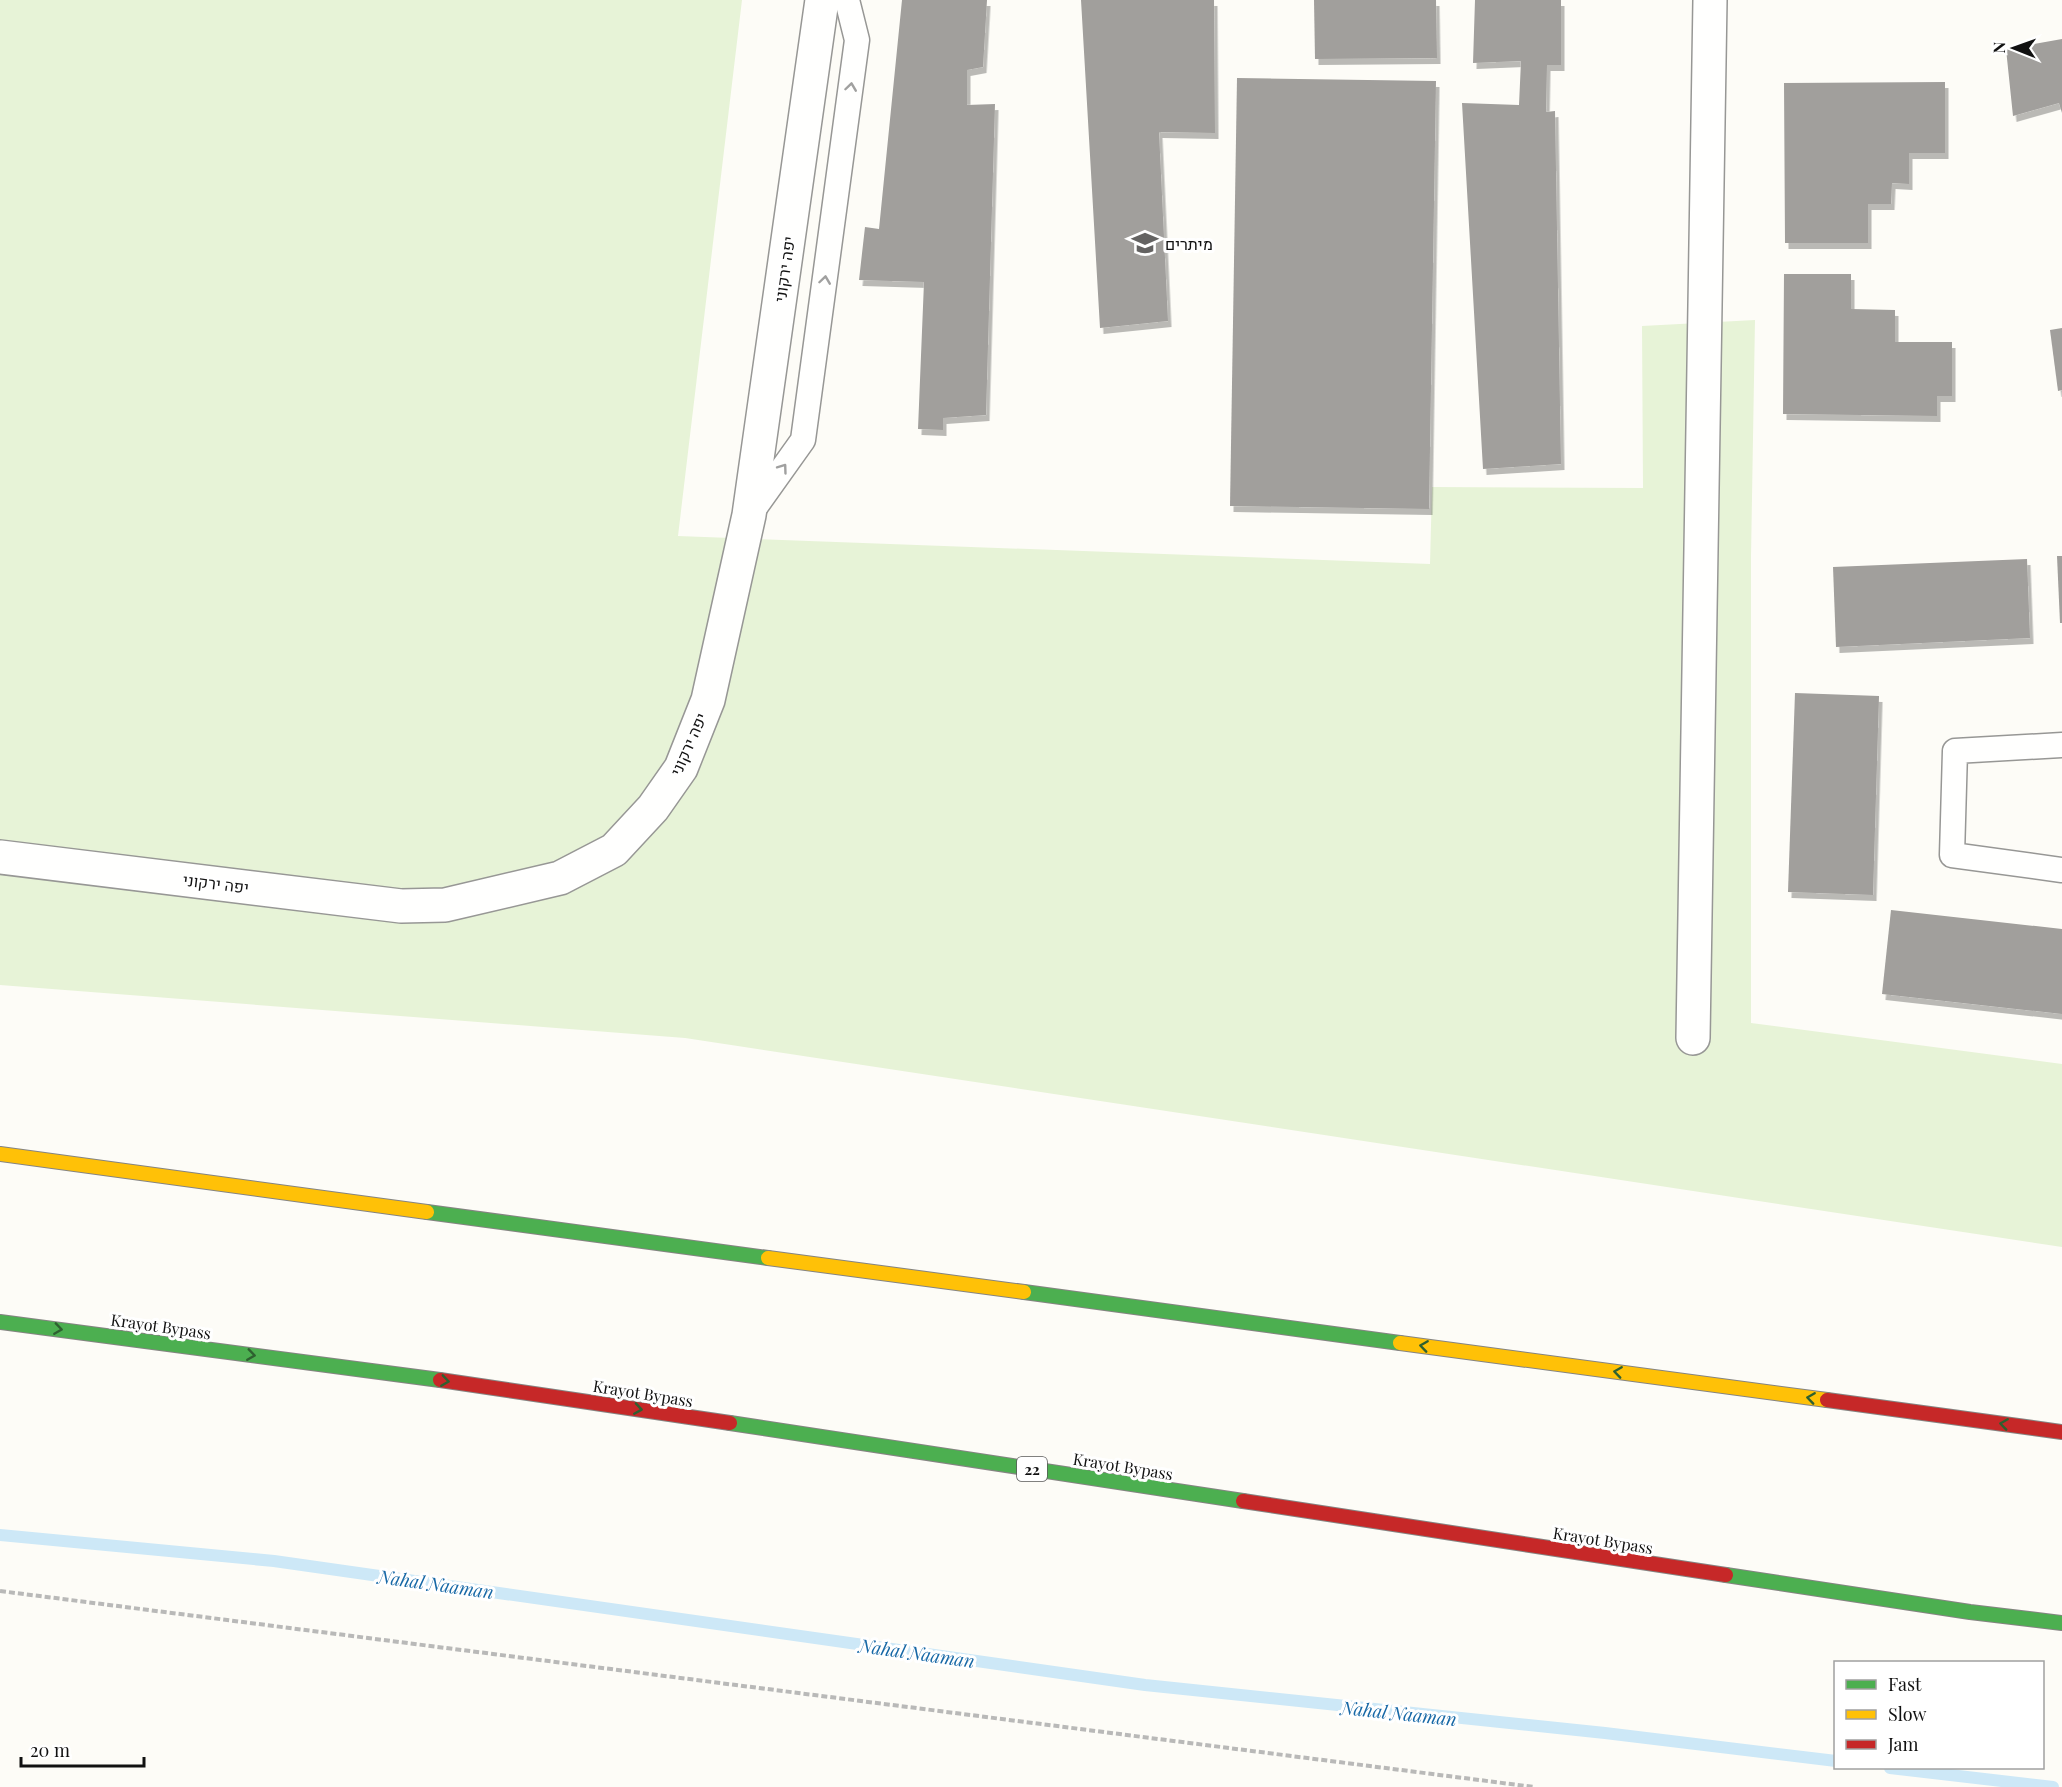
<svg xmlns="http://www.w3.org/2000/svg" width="2062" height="1787" font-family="'Playfair Display',Heebo,serif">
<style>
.green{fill:#e7f3d7}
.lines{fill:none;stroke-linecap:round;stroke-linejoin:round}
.stream{stroke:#cde8f7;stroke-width:12}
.building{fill:#a19f9c;filter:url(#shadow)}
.lane-casing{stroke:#979795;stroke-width:27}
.street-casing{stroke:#979795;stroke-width:36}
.fast-casing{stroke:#858482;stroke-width:16}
.slow-casing{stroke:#858482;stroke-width:16}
.jam-casing{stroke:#858482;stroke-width:16}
.path{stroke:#b9b9b8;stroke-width:4;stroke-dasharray:6 3;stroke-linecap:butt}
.lane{stroke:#fffffe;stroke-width:24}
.street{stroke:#fffffe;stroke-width:33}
.fast{stroke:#4caf50;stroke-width:14}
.slow{stroke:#ffc107;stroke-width:14}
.jam{stroke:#c62828;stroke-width:14}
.oneway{stroke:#a0a09f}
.oneway2{stroke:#2e6030}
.labels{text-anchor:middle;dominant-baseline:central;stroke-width:6;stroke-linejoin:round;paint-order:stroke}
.shield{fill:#fff;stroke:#585858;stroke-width:1.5}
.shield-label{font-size:15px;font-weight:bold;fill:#111}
.poi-label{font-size:16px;fill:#111;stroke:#fff;text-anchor:start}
.street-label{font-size:16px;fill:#111;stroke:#fff}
.water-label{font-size:18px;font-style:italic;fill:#1768a6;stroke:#fff}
</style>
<defs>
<filter id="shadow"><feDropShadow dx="3.5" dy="6" stdDeviation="0" flood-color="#0004"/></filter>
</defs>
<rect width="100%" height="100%" fill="#fdfcf7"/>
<polygon class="green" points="0,0 742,0 678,536 1430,564 1432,487 1643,488 1642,326 1755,320 1751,557 1751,1023 2062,1064 2062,1247 685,1038 0,985"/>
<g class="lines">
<g class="stream">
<polyline points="0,1535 274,1561 1145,1685 1605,1733 1836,1761"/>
<polyline points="1890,1768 2053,1787"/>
</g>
</g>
<g class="building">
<polygon points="902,0 987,0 983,67 967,70 967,105 995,104 986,415 943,418 943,430 918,429 924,282 859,280 865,227 879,229"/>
<polygon points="1081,0 1214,0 1215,133 1159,132 1168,321 1100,328"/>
<polygon points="1314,0 1436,0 1437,58 1315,59"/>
<polygon points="1475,0 1561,0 1561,65 1547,65 1546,112 1555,111 1561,464 1483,469 1462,103 1519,105 1521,61 1473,63"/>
<polygon points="2062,39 2062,113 2059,103 2013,116 2006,49"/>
<polygon points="1237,78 1436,81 1429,509 1230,506"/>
<polygon points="1945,82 1945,153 1909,153 1909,184 1892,183 1891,204 1868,204 1868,243 1785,243 1784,83"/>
<polygon points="1784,274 1851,274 1851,309 1895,310 1895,342 1952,342 1952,396 1937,396 1937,416 1783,414"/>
<polygon points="2062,328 2062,390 2058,391 2050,330"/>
<polygon points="2057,556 2062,556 2062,623 2060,623"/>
<polygon points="2027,559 2030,638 1836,647 1833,567"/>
<polygon points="1795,693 1879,696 1873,895 1788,892"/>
<polygon points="1891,910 2062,929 2062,1014 1882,994"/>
</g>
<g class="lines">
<g class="lane-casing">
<g id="lane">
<polyline points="751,513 803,440 857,40 847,0"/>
<polyline points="2062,745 1955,751 1952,855 2062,870"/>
</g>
</g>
<g class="street-casing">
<g id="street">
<polyline points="0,857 401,906 445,905 560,878 614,850 653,808 681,768 708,700 749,515 822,0"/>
<polyline points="1693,1038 1710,0"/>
</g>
</g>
<g class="fast-casing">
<g id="fast">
<polyline points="427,1212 768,1258"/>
<polyline points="1024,1292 1400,1343"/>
<polyline points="0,1322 440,1380"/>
<polyline points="730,1423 1243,1501"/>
<polyline points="1726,1575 1970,1612 2062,1623"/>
</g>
</g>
<g class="slow-casing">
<g id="slow">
<polyline points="0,1154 427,1212"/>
<polyline points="768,1258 1024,1292"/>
<polyline points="1400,1343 1827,1400"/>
</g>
</g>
<g class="jam-casing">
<g id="jam">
<polyline points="440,1380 730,1423"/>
<polyline points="1827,1400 2062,1432"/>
<polyline points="1243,1501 1726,1575"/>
</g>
</g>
<polyline class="path" points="0,1591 1534,1787"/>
<use href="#lane" class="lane"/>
<use href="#street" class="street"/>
<use href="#fast" class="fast"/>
<use href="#slow" class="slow"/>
<use href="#jam" class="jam"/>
</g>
<defs><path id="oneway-chevron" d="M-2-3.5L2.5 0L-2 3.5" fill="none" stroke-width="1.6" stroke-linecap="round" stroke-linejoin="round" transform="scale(1.5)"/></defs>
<g class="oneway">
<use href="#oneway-chevron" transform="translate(851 87) rotate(-82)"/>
<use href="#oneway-chevron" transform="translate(825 280) rotate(-82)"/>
<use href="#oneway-chevron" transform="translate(783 468) rotate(-54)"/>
</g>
<g class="oneway2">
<use href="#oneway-chevron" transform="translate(58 1329) rotate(8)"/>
<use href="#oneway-chevron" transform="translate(1424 1346) rotate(-172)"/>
<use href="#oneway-chevron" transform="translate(251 1355) rotate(8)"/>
<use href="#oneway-chevron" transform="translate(1618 1372) rotate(-172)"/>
<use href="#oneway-chevron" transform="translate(445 1381) rotate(8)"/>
<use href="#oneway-chevron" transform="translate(1811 1398) rotate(-172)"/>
<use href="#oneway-chevron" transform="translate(638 1409) rotate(9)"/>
<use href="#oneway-chevron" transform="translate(2004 1424) rotate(-172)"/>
</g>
<defs>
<g id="school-bare" transform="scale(2.07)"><path d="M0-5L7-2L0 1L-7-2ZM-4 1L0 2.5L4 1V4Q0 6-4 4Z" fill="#646362" stroke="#fff" stroke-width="2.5" paint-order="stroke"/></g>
</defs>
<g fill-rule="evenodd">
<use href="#school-bare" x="1145" y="243"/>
</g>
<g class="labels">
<rect class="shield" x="1017" y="1457" width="30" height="24" rx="4.5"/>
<g class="shield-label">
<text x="1032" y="1469">22</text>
</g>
<g class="poi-label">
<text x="1165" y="243">מיתרים</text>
</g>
<g class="street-label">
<text transform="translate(784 269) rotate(-82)">יפה ירקוני</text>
<text transform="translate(688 744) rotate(-66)">יפה ירקוני</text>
<text transform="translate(216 883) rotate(7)">יפה ירקוני</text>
<text transform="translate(161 1326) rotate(8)">Krayot Bypass</text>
<text transform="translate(643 1393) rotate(9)">Krayot Bypass</text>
<text transform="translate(1123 1466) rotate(9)">Krayot Bypass</text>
<text transform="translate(1603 1540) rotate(9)">Krayot Bypass</text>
</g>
<g class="water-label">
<text transform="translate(436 1584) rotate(8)">Nahal Naaman</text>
<text transform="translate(917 1653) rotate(8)">Nahal Naaman</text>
<text transform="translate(1399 1713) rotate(6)">Nahal Naaman</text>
</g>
</g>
<rect x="1834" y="1661" width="210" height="108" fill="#ffffff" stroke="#a0a0a0" stroke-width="1.5"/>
<rect x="1846" y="1680" width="30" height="9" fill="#4caf50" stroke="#a0a0a0" stroke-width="1.5"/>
<text x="1888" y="1691" font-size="18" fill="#111111">Fast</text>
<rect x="1846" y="1710" width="30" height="9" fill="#ffc107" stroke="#a0a0a0" stroke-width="1.5"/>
<text x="1888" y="1721" font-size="18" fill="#111111">Slow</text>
<rect x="1846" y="1740" width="30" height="9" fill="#c62828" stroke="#a0a0a0" stroke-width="1.5"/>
<text x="1888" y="1751" font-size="18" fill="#111111">Jam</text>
<g transform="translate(2014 48) rotate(271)" stroke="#ffffff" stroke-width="4.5" paint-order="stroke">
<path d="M0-4.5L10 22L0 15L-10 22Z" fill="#111111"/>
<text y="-9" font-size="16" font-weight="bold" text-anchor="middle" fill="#111111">N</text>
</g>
<path d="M21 1757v9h123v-9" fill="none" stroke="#111111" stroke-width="3"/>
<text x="30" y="1757" font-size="18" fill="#111111" stroke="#ffffff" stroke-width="4.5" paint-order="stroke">20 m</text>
</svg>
